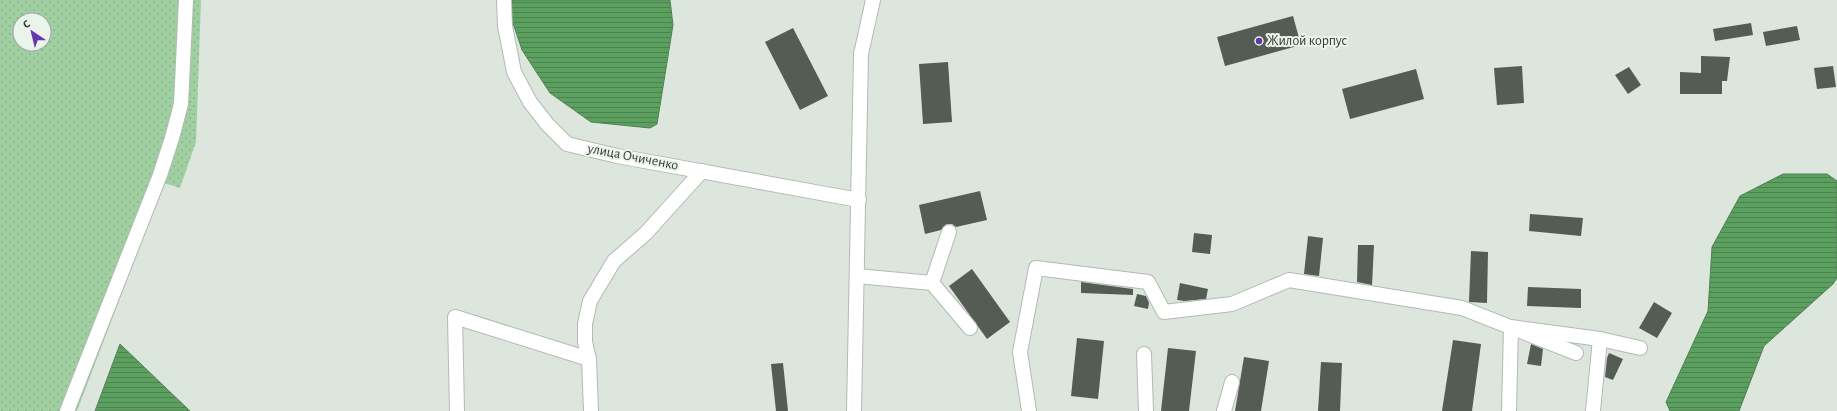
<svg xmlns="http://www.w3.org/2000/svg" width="1837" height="411" font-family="'Alegreya Sans',sans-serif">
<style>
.grass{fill:url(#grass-dots);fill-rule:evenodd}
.water{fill:url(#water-rules);stroke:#518153}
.building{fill:#545c54}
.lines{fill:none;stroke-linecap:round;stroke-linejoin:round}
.minor-casing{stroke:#b2bbb2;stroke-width:16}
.minor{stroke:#fff;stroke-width:14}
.poi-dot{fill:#6437af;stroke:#eaf4ea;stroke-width:1.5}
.labels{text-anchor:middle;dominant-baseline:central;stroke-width:4;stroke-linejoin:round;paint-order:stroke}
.poi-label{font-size:14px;fill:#363a36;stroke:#eaf4ea;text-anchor:start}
.street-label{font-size:14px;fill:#363a36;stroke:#eaf4ea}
</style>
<defs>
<pattern id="grass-dots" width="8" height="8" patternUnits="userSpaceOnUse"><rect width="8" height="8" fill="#a0cfa1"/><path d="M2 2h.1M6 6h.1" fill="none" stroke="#8ab28b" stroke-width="1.8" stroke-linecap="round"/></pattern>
<pattern id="water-rules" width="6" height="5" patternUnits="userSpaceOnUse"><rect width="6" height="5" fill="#5ca060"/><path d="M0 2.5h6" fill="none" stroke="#4d8350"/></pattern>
</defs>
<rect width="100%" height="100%" fill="#dde6dd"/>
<path class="grass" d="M0,0H201L196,142L180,188L164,183L77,411H0ZM20,20H44V44H20Z"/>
<g class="water">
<polygon points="512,0 670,0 673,25 657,124 650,128 591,122 550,93 522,50 512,20"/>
<polygon points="1783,174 1827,174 1837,181 1837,278 1833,284 1764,346 1739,411 1670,411 1666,402 1708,311 1712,247 1740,196"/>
<polygon points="120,344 190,411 95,411"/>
</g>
<g class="building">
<polygon points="1293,16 1301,45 1225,66 1217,37"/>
<polygon points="1751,23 1753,35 1715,41 1713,29"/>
<polygon points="1797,26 1800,40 1766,46 1763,32"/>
<polygon points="793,28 828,96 800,110 765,42"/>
<polygon points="1701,56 1730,57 1727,81 1722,81 1722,94 1680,94 1680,72 1701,73"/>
<polygon points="948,62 952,122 923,124 919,64"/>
<polygon points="1522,66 1524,103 1497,105 1494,68"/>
<polygon points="1833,66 1836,87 1817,89 1814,68"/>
<polygon points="1629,67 1641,85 1628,94 1615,75"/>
<polygon points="1416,69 1424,99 1350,119 1342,89"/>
<polygon points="980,191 987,220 956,227 952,224 947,224 941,230 925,234 919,205"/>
<polygon points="1530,214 1583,218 1581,236 1529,231"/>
<polygon points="1194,233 1212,235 1210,254 1192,252"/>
<polygon points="1308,236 1323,238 1319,276 1304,274"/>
<polygon points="1358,245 1374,245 1372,285 1357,282"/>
<polygon points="1471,251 1488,252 1487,303 1469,302"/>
<polygon points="972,269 1010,322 987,339 949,286"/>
<polygon points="1081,282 1133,289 1133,295 1081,293"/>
<polygon points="1180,283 1208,289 1206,299 1184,301 1177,300"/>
<polygon points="1528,287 1581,289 1581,308 1527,306"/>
<polygon points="1137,294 1146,296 1149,303 1148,309 1134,306"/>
<polygon points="1654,302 1672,313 1657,338 1639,328"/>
<polygon points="1077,338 1104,341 1098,399 1071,396"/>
<polygon points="1453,340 1481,344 1472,411 1442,411"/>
<polygon points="1531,344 1543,349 1541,366 1527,364"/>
<polygon points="1168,348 1196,351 1189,411 1161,411"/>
<polygon points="1609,353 1623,359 1613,380 1605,377 1607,358"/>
<polygon points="1244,357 1269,361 1261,411 1235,411"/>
<polygon points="1321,362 1342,363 1340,411 1318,411"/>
<polygon points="783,363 788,411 776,411 771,364"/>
</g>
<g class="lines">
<g class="minor-casing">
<g id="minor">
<polyline points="504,0 505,26 514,72 530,102 547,124 567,144 617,156 859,200"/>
<polyline points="857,276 932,283 970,328"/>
<polyline points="932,283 949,232"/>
<polyline points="1600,339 1640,348"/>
<polyline points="1144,354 1146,411"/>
<polyline points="589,359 585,342 585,324 590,301 614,261 646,233 702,171"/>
<polyline points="67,411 160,175 172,138 181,104 186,0"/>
<polyline points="457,411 455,317 589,359 591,411"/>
<polyline points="854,411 861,54 873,0"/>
<polyline points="1029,411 1020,352 1036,268 1148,282 1164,312 1232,304 1289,280 1462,308 1576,353"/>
<polyline points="1224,411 1232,382"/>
<polyline points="1509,411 1511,327 1600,339 1593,411"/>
</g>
</g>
<use href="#minor" class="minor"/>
</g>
<circle class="poi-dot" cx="1259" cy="41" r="4"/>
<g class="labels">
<g class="poi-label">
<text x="1267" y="41">Жилой корпус</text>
</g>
<g class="street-label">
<text transform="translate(633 157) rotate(11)">улица Очиченко</text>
</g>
</g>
<g transform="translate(32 32) rotate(325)"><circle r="19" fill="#eaf4ea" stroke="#a2aaa2"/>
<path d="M0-3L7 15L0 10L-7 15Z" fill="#6437af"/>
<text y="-6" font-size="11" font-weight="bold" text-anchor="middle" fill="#363a36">С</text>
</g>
</svg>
